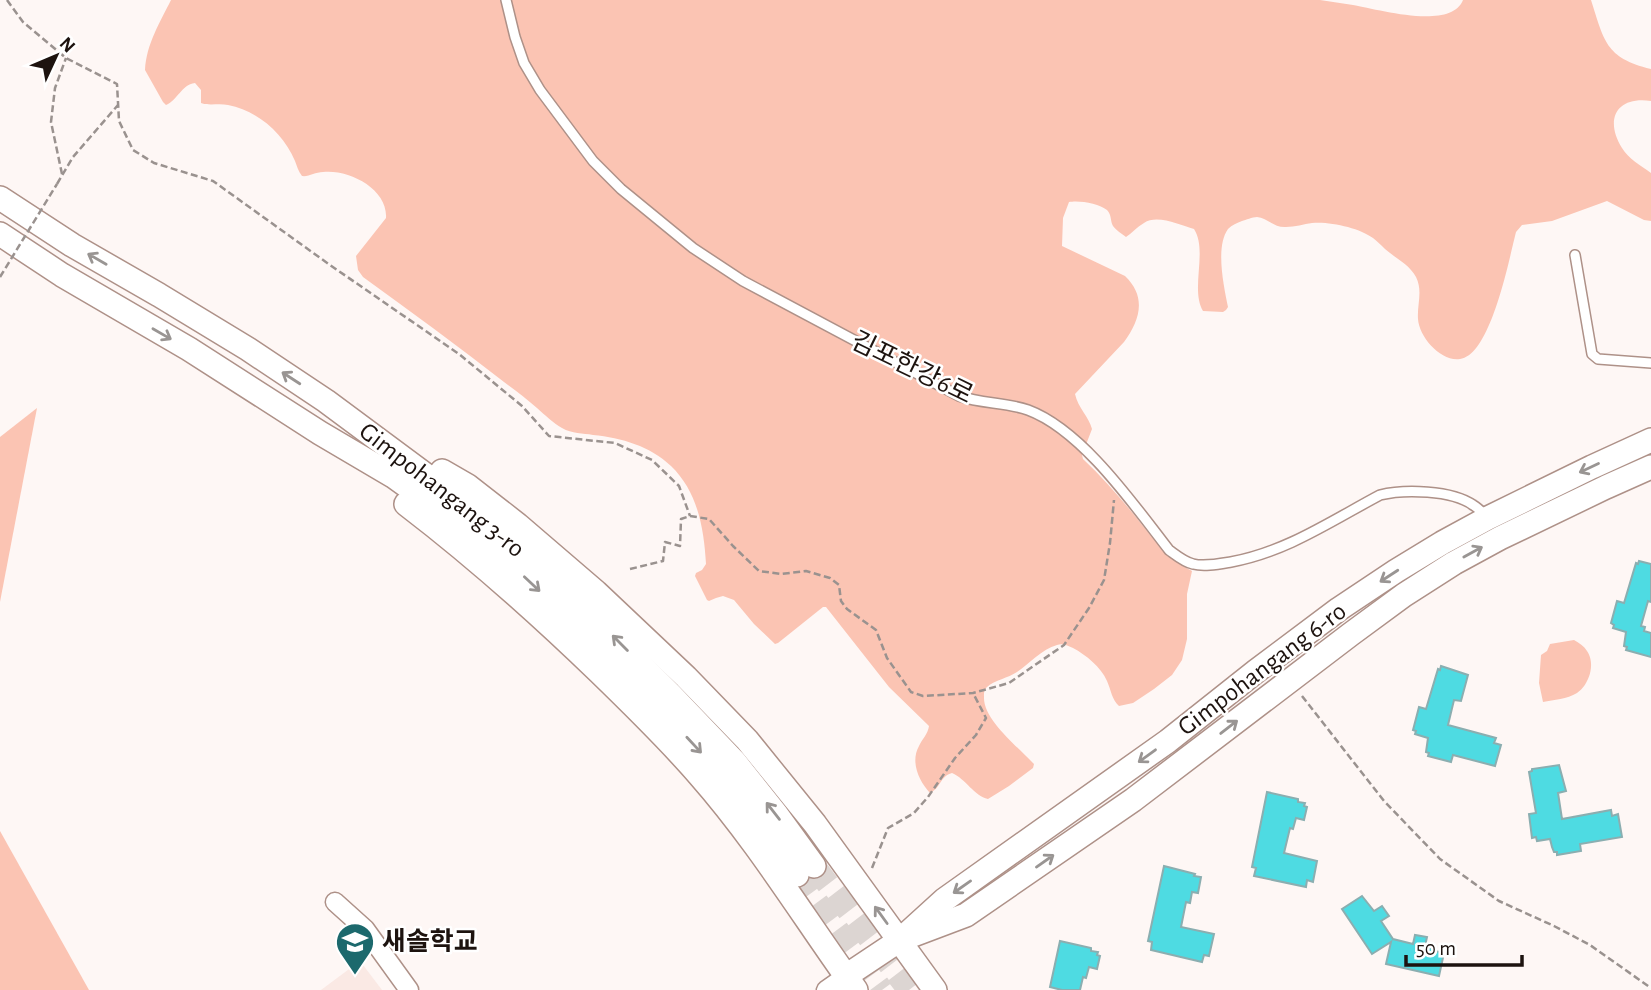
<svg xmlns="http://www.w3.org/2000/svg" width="1651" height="990" font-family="'Alegreya Sans','Noto Sans KR',sans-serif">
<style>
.built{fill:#fae9e4}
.green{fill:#fbc4b3}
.building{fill:#4edbe2;stroke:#8baeb0;stroke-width:2}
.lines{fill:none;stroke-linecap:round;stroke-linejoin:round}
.tertiary-tunnel{stroke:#dcd5d2;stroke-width:23;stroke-dasharray:23 11;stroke-linecap:butt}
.service-casing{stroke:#ae9188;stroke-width:12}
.minor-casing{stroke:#ae9188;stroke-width:21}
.tertiary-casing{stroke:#ae9188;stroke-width:26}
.path{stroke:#9a928f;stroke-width:2.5;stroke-dasharray:7 3.5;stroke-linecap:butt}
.service{stroke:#fff;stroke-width:9}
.minor{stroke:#fff;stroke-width:18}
.tertiary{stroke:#fff;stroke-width:23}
.path-bridge{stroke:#9a928f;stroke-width:2.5;stroke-dasharray:7 3.5;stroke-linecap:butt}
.oneway{stroke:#999593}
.labels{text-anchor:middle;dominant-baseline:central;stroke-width:5;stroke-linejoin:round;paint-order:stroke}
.street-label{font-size:26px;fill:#1d130f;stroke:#fff}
.poi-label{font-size:26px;font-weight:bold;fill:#1d130f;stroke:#fff;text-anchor:start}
</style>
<rect width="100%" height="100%" fill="#fef7f5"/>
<polygon class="built" points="360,961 382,990 321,990"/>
<g class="green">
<path d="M171,0H1320C1331,2 1342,3 1353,5C1377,9 1451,31 1463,0H1591C1604,40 1605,58 1651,69V101C1617,96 1604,119 1622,148C1629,159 1640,165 1651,173V221L1644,220L1607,201L1552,221L1522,225L1516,232C1509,259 1491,355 1460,359C1441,362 1419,337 1418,319C1417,304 1423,291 1416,277C1409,264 1395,258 1385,249C1381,245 1377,241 1373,238C1360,228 1329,221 1312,223C1304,224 1295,227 1286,227C1275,228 1267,218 1257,217C1252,217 1246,220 1242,221C1237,223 1232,225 1228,229C1215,247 1224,287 1228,307L1226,310L1223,312L1203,311C1190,289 1208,251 1194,229C1180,225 1157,214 1144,223C1137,227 1132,233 1126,237C1122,234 1116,230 1113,226C1110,221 1112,215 1107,210C1099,203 1078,200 1069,202L1063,218L1062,246L1125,276C1147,297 1140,320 1124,342L1075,394C1078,408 1089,417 1092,429L1082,455L1083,459C1100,475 1116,493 1131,511C1150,534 1165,557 1192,571L1187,594V639L1182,660L1172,675L1154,689L1133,703L1119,706C1112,700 1111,690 1107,681C1101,667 1086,655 1073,648C1068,646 1063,643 1057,645C1042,649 1029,664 1017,672C1008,678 995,680 987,687C984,690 984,692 984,697C983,719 1017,746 1031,761L1034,764L1033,768L1009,786L988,799C974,796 966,779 952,773C940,776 941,788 930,793C919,781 910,762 919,746C922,739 928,734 929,726L889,687L826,607H823L778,643L775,644L754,624L734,600L723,596L716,598L709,601L707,600L695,576L696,573L702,570L706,564C704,529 698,492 671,466C650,446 622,438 593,435C583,433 572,434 562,428C553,423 545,415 537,408C527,399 515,390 504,382C458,346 410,311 363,277L358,270L356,256L386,218C388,189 349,169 323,172C315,172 309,177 302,176C298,171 297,166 295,161C283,133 258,111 228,105C219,103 209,106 201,103V90L195,83C181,85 178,100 166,105L163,102L145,70C146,45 160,22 171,0Z"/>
<polygon points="37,408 0,602 0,437"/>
<path d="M1574,640C1579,643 1584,646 1587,651C1596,664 1589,685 1577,693C1567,699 1554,700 1543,702L1539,683L1541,655L1547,651L1550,644Z"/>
<polygon points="0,831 89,990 0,990"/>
</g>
<g class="building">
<polygon points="1639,561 1651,564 1651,602 1648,601 1641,626 1645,627 1644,631 1651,633 1651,657 1626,650 1627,647 1624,646 1626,632 1613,628 1614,625 1611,623 1617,601 1624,603 1636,563 1638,564"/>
<polygon points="1441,666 1468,675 1461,701 1454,700 1448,725 1496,738 1494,743 1501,745 1495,766 1453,755 1451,762 1428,756 1429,753 1426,752 1428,738 1415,734 1416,731 1413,730 1419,707 1426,709 1438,669 1440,670"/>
<polygon points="1559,765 1566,791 1558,793 1562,819 1611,810 1612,816 1618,814 1622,837 1580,844 1581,851 1557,855 1557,852 1554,852 1552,847 1550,839 1537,841 1536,837 1532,838 1529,814 1536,813 1529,772 1532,771 1532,769"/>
<polygon points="1267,792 1298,799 1298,802 1305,803 1304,806 1307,807 1304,820 1296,818 1293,829 1290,828 1284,853 1317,861 1313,882 1307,880 1306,887 1254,876 1256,868 1252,867"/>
<polygon points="1164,866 1195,874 1194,876 1201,877 1198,893 1192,892 1190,903 1186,902 1181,927 1214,934 1209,956 1204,955 1202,962 1151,950 1152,942 1148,941"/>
<polygon points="1362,896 1374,911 1382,906 1389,916 1381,921 1393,939 1413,944 1415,935 1427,937 1425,946 1435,949 1435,951 1444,953 1439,976 1386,964 1391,942 1372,954 1342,909"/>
<polygon points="1060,941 1091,948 1091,951 1098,952 1097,955 1100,956 1097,969 1089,967 1086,978 1083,977 1080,990 1062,990 1050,987"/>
</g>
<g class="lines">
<g class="tertiary-tunnel">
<polyline points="814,866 909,990"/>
<polyline points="797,875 882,990"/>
</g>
<g class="service-casing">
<g id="service">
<path d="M506,0L515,37L524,63L540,90L593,161L621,189L693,248L743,281L959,396C982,404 1005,402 1028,410C1082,430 1134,505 1169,550C1176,555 1184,562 1193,564C1204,567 1219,564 1231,562C1286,552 1331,521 1380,495C1404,489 1452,490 1473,505C1478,508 1482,512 1486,516"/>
<polyline points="1575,255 1592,354 1598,359 1651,363"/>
</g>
</g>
<g class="minor-casing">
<g id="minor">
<polyline points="335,902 365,929 409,990"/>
<polyline points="826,990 846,976"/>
</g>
</g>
<g class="tertiary-casing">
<g id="tertiary">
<polyline points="0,198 72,245 159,295 248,349 326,401 458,499 523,551 593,617 672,696 735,762 777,815 814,866"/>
<polyline points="0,234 62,275 189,349 320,433 393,476 457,522 510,564 574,623 657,706 718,771 748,807 797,875"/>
<polyline points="442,471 468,486 518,525 596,592 686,677 747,740 815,824 935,990"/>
<path d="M406,504C474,556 537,612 599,672C633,705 668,739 699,775C758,842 804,918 856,990"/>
<polyline points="913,935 966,915 1133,800 1351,634 1404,595 1454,563 1500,538 1606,487 1651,467"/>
<polyline points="846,976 900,940 944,900 1168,741 1255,672 1339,609 1396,571 1442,543 1488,518 1592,467 1651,440"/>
</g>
</g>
<g class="path">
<polyline points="7,0 23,22 66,58 117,84 119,121 133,150 154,163 213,181 330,265 459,354 522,406 549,436 615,443 652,460 679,486 690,516"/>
<polyline points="62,174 51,122 55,88 66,58"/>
<polyline points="57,184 73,157 118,105"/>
<polyline points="630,569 663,561 665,542 680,546 681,519 690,516 709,519 733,546 759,571 781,574 806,571 830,578 839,585 841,601 847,609 876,630 887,658 911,692 923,696 973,693 1009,683 1064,645 1089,608 1104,580 1110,543 1114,500"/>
<polyline points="1302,696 1384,801 1440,859 1499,901 1554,926 1590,945 1651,988"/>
<polyline points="872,868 888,828 914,813 928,797 955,758 976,735 986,718 973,693"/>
</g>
<use href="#service" class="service"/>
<use href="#minor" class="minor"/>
<use href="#tertiary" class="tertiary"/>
<polyline class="path-bridge" points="0,277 57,184"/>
</g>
<defs><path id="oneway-shaft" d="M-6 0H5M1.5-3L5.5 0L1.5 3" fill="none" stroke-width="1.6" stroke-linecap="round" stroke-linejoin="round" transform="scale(1.75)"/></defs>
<g class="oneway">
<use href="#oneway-shaft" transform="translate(97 259) rotate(-150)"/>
<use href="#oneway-shaft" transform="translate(162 334) rotate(30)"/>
<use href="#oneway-shaft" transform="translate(291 378) rotate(-147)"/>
<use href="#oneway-shaft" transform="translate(1589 468) rotate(155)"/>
<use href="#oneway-shaft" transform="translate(1473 552) rotate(-29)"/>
<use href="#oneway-shaft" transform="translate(1389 576) rotate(147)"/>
<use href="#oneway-shaft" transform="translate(532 584) rotate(43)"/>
<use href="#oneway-shaft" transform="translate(620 643) rotate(-135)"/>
<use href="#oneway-shaft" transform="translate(1229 727) rotate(-38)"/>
<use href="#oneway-shaft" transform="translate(694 745) rotate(47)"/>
<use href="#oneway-shaft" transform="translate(1147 756) rotate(144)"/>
<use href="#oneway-shaft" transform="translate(773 811) rotate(-128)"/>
<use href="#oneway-shaft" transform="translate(1045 861) rotate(-35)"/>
<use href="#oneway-shaft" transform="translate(962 887) rotate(145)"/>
<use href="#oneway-shaft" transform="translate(881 915) rotate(-126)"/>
</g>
<defs>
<g id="school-pin" transform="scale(2.0125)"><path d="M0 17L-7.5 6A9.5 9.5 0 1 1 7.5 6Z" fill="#1c696d" stroke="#fff"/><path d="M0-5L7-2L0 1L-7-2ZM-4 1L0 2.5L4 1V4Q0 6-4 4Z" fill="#fff"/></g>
</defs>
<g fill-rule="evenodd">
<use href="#school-pin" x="355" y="942"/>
</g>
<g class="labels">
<g class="street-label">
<text transform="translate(912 368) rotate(26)">김포한강6로</text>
<text transform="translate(442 490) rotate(38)">Gimpohangang 3-ro</text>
<text transform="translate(1262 669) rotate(-37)">Gimpohangang 6-ro</text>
</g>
<g class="poi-label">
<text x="382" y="942">새솔학교</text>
</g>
</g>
<g transform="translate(56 56) rotate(46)" stroke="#ffffff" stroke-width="5" paint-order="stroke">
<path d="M0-5L12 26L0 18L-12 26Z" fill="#1d130f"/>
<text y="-10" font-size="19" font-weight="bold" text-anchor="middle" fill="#1d130f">N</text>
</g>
<path d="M1406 955v10h116v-10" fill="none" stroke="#1d130f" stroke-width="3.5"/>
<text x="1416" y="955" font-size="21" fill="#1d130f" stroke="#ffffff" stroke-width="5" paint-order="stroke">50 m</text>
</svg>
